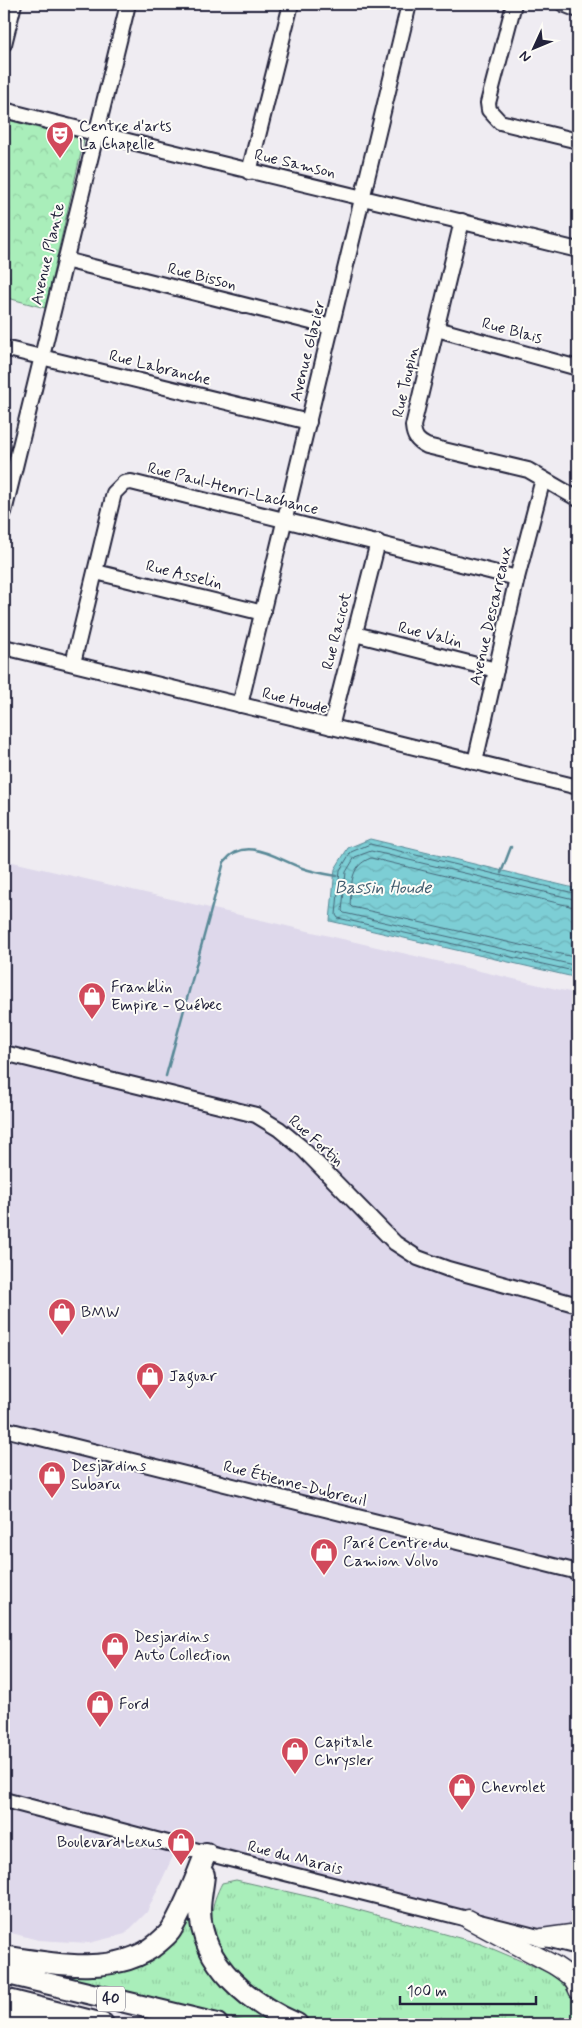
<svg xmlns="http://www.w3.org/2000/svg" width="582" height="2028" font-family="Mynerve,sans-serif">
<style>
.built{fill:#ded8eb}
.grass{fill:url(#grass-tufts);stroke:#66887a}
.park{fill:url(#park-crowns);stroke:#66887a}
.water{fill:url(#water-waves);stroke:#598997}
.lines{fill:none;stroke-linecap:round;stroke-linejoin:round}
.shore{stroke:#466779;stroke-width:1}
.stream{stroke:#598997;stroke-width:2.5}
.minor-casing{stroke:#22223b;stroke-width:18}
.major-casing{stroke:#22223b;stroke-width:21}
.highway-casing{stroke:#22223b;stroke-width:24}
.minor{stroke:#fdfcf7;stroke-width:14}
.major{stroke:#fdfcf7;stroke-width:18}
.highway{stroke:#fdfcf7;stroke-width:20}
.labels{text-anchor:middle;dominant-baseline:central;stroke-width:4;stroke-linejoin:round;paint-order:stroke}
.shield{fill:#fdfcf7;stroke:#646373;stroke-width:1}
.shield-label{font-size:15px;font-weight:bold;fill:#22223b}
.poi-label{font-size:16px;fill:#22223b;stroke:#fdfcf7;text-anchor:start}
.street-label{font-size:16px;fill:#22223b;stroke:#fdfcf7}
.water-label{font-size:18px;font-style:italic;fill:#425e71;stroke:#fdfcf7}
</style>
<defs>
<pattern id="grass-tufts" width="24" height="20" patternUnits="userSpaceOnUse" patternTransform="scale(1.25)"><rect width="24" height="20" fill="#a9eeba"/><path d="M3 7l-1-3M5 7V3M7 7l1-3M15 17l-1-3M17 17v-4M19 17l1-3" fill="none" stroke="#91cca1"/></pattern>
<pattern id="park-crowns" width="20" height="18" patternUnits="userSpaceOnUse" patternTransform="scale(1.25)"><rect width="20" height="18" fill="#a9eeba"/><path d="M2 6a3 3 0 1 1 6 0M12 15a3 3 0 1 1 6 0" fill="none" stroke="#91cca1"/></pattern>
<pattern id="water-waves" width="16" height="10" patternUnits="userSpaceOnUse" patternTransform="scale(1.25)"><rect width="16" height="10" fill="#7dced5"/><path d="M0 5q4-4 8 0t8 0" fill="none" stroke="#6cb1b8"/></pattern>
</defs>
<rect width="100%" height="100%" fill="#efecf2"/>
<filter id="ink" filterUnits="userSpaceOnUse"><feTurbulence type="fractalNoise" baseFrequency=".02" numOctaves="2"/><feDisplacementMap in="SourceGraphic" scale="10" xChannelSelector="R" yChannelSelector="G"/><feConvolveMatrix kernelMatrix="1 2 1 2 8 2 1 2 1" color-interpolation-filters="sRGB"/></filter>
<g filter="url(#ink)">
<polygon class="built" points="4,860 578,994 578,1931 569,1935 180,1841 147,1912 125,1934 89,1943 38,1940 4,1931"/>
<g class="grass">
<path d="M236,1880L315,1898L481,1944L559,1977C575,1992 575,2003 574,2024H319C297,2015 275,2005 255,1990C232,1974 214,1945 212,1916C212,1904 217,1893 222,1883Z"/>
<polygon points="191,1902 198,1934 288,2024 254,2024 58,1975 59,1971 126,1968"/>
</g>
<polygon class="park" points="4,119 84,140 45,308 4,297"/>
<polygon class="water" points="370,839 578,889 578,978 330,921 335,869 348,848"/>
<g class="lines">
<g class="shore">
<polyline points="578,894 370,844 351,852 340,870 336,915 338,918 578,972"/>
<polyline points="578,900 371,851 355,857 346,872 342,911 344,913 578,966"/>
<path d="M578,908L371,858C349,866 352,885 350,905L352,907L578,958"/>
</g>
<g class="stream">
<polyline points="501,873 511,847"/>
<path d="M166,1076L224,862C246,834 278,860 302,868C313,872 325,874 337,876"/>
</g>
<g class="minor-casing">
<g id="minor">
<polyline points="514,4 488,103 489,110 500,122 578,141"/>
<polyline points="563,4 578,10"/>
<polyline points="4,44 14,4"/>
<path d="M4,110C195,159 387,203 578,250"/>
<polyline points="249,172 291,4"/>
<path d="M462,221L413,426C414,437 417,441 427,446L528,470L578,499"/>
<polyline points="65,260 331,327"/>
<polyline points="437,329 578,368"/>
<polyline points="4,348 309,422"/>
<polyline points="4,512 128,4"/>
<polyline points="96,572 263,613"/>
<polyline points="355,634 496,670"/>
<polyline points="4,647 578,787"/>
<polyline points="73,663 114,493 124,483 131,482 517,578"/>
<polyline points="240,705 409,4"/>
<polyline points="331,727 378,542"/>
<polyline points="475,762 517,578 543,479"/>
<polyline points="4,1053 256,1115 279,1129 302,1148 395,1243 418,1258 448,1269 578,1305"/>
<polyline points="4,1429 578,1572"/>
<polyline points="4,1800 206,1853 578,1947"/>
</g>
</g>
<g class="major-casing">
<g id="major">
<path d="M468,1919L554,1965C563,1971 575,1978 578,1990"/>
<polyline points="542,1938 578,1933"/>
</g>
</g>
<g class="highway-casing">
<g id="highway">
<path d="M204,1875C203,1887 200,1899 200,1910C201,1965 251,2004 297,2024"/>
<path d="M4,1956C51,1964 119,1977 158,1943C162,1939 168,1935 171,1930C186,1906 195,1879 206,1853"/>
<polyline points="4,1973 217,2024"/>
<polyline points="4,1999 103,2024"/>
<polyline points="4,2010 35,2024"/>
</g>
</g>
<use href="#minor" class="minor"/>
<use href="#major" class="major"/>
<use href="#highway" class="highway"/>
</g>
</g>
<defs>
<g id="theatre-pin" transform="scale(1.4375)"><path d="M0 17L-7.5 6A9.5 9.5 0 1 1 7.5 6Z" fill="#d1495b" stroke="#fdfcf7"/><path d="M-5-5.5Q0-4 5-5.5V0Q5 5 0 6Q-5 5-5 0ZM-3.3-2.5H-1v1.5H-3.3ZM1-2.5H3.3v1.5H1ZM-2.8 1Q0 5.5 2.8 1Z" fill="#fff"/></g>
<g id="shop-pin" transform="scale(1.4375)"><path d="M0 17L-7.5 6A9.5 9.5 0 1 1 7.5 6Z" fill="#d1495b" stroke="#fdfcf7"/><path d="M-5-2.5h2.3a2.7 3.5 0 0 1 5.4 0H5L5.5 6h-11ZM-1.5-2.5h3a1.5 2.3 0 0 0-3 0Z" fill="#fff"/></g>
</defs>
<g fill-rule="evenodd">
<use href="#theatre-pin" x="60" y="135"/>
<use href="#shop-pin" x="92" y="996"/>
<use href="#shop-pin" x="62" y="1312"/>
<use href="#shop-pin" x="150" y="1376"/>
<use href="#shop-pin" x="52" y="1475"/>
<use href="#shop-pin" x="324" y="1552"/>
<use href="#shop-pin" x="115" y="1646"/>
<use href="#shop-pin" x="100" y="1704"/>
<use href="#shop-pin" x="295" y="1751"/>
<use href="#shop-pin" x="462" y="1787"/>
<use href="#shop-pin" x="181" y="1842"/>
</g>
<g class="labels">
<rect class="shield" x="97" y="1986.5" width="28" height="25" rx="4"/>
<g class="shield-label">
<text x="111" y="1999">40</text>
</g>
<g class="poi-label">
<text x="79" y="126">Centre d'arts<tspan x="79" dy="18">La Chapelle</tspan></text>
<text x="111" y="987">Franklin<tspan x="111" dy="18">Empire - Québec</tspan></text>
<text x="81" y="1312">BMW</text>
<text x="169" y="1376">Jaguar</text>
<text x="71" y="1466">Desjardins<tspan x="71" dy="18">Subaru</tspan></text>
<text x="343" y="1543">Paré Centre du<tspan x="343" dy="18">Camion Volvo</tspan></text>
<text x="134" y="1637">Desjardins<tspan x="134" dy="18">Auto Collection</tspan></text>
<text x="119" y="1704">Ford</text>
<text x="314" y="1742">Capitale<tspan x="314" dy="18">Chrysler</tspan></text>
<text x="481" y="1787">Chevrolet</text>
<text x="162" y="1842" text-anchor="end">Boulevard Lexus</text>
</g>
<g class="street-label">
<text transform="translate(295 164) rotate(13)">Rue Samson</text>
<text transform="translate(48 254) rotate(-77)">Avenue Plante</text>
<text transform="translate(202 277) rotate(14)">Rue Bisson</text>
<text transform="translate(512 331) rotate(15)">Rue Blais</text>
<text transform="translate(308 351) rotate(-76)">Avenue Glazier</text>
<text transform="translate(160 368) rotate(14)">Rue Labranche</text>
<text transform="translate(406 382) rotate(-77)">Rue Toupin</text>
<text transform="translate(233 489) rotate(14)">Rue Paul-Henri-Lachance</text>
<text transform="translate(184 575) rotate(14)">Rue Asselin</text>
<text transform="translate(491 616) rotate(-77)">Avenue Descarreaux</text>
<text transform="translate(337 631) rotate(-76)">Rue Racicot</text>
<text transform="translate(430 635) rotate(14)">Rue Valin</text>
<text transform="translate(295 701) rotate(14)">Rue Houde</text>
<text transform="translate(316 1141) rotate(42)">Rue Fortin</text>
<text transform="translate(295 1484) rotate(14)">Rue Étienne-Dubreuil</text>
<text transform="translate(295 1858) rotate(14)">Rue du Marais</text>
</g>
<g class="water-label">
<text x="383" y="888">Bassin Houde</text>
</g>
</g>
<rect width="582" height="2028" fill="none" stroke="#fdfcf7" stroke-width="20"/>
<rect x="10" y="10" width="562" height="2008" fill="none" stroke="#22223b" stroke-width="2" filter="url(#ink)"/>
<g transform="translate(534 48) rotate(226)" stroke="#fdfcf7" stroke-width="4" paint-order="stroke">
<path d="M0-4L9 19L0 12L-9 19Z" fill="#22223b"/>
<text y="-8" font-size="14" font-weight="bold" text-anchor="middle" fill="#22223b">N</text>
</g>
<path d="M400 1996v8h136v-8" fill="none" stroke="#22223b" stroke-width="2.5"/>
<text x="407" y="1996" font-size="15" fill="#22223b" stroke="#fdfcf7" stroke-width="4" paint-order="stroke">100 m</text>
</svg>
